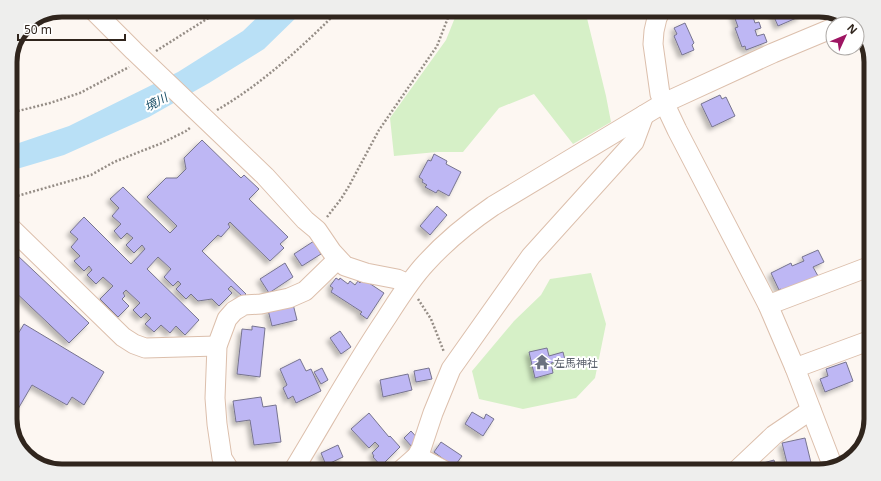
<svg xmlns="http://www.w3.org/2000/svg" width="881" height="481" font-family="'Noto Sans','Noto Sans JP',sans-serif">
<style>
.green{fill:#d6f0c7}
.water{fill:#b9e0f6}
.building{fill:#beb7f4;stroke:#77748f;filter:url(#shadow)}
.lines{fill:none;stroke-linecap:round;stroke-linejoin:round}
.minor-casing{stroke:#dcbfac;stroke-width:21}
.path{stroke:#968e87;stroke-width:2.5;stroke-dasharray:2 2;stroke-linecap:butt}
.minor{stroke:#fff;stroke-width:19}
.labels{text-anchor:middle;dominant-baseline:central;stroke-width:4;stroke-linejoin:round;paint-order:stroke}
.worship-label{font-size:11px;fill:#5b616d;stroke:#fff;text-anchor:start}
.water-label{font-size:12px;font-style:italic;fill:#134962;stroke:#fff}
.rim{fill:none;stroke:#30251d;stroke-width:5}
</style>
<defs>
<filter id="shadow"><feDropShadow dx="-3.5" dy="3.5" stdDeviation="2" flood-color="#0004"/></filter>
</defs>
<rect width="100%" height="100%" fill="#fdf7f2"/>
<g class="green">
<polygon points="458,10 585,10 606,96 611,122 573,144 534,94 499,108 463,152 437,152 394,156 390,118 446,40"/>
<polygon points="591,273 606,324 595,378 576,398 523,409 479,399 472,371 514,321 541,295 550,279"/>
</g>
<polygon class="water" points="265,10 304,10 264,49 209,83 149,117 64,155 10,171 10,146 69,126 178,72 243,31"/>
<g class="building">
<polygon points="732,10 749,10 749,11 756,10 758,16 753,17 755,23 759,22 761,28 755,30 757,36 764,34 767,42 746,50 745,46 742,47 735,28 738,27"/>
<polygon points="771,10 798,10 801,16 778,26"/>
<polygon points="685,23 694,43 692,45 694,50 682,55 674,36 677,34 674,28"/>
<polygon points="720,95 722,99 726,97 735,116 712,127 701,104"/>
<polygon points="202,140 241,178 244,175 259,189 249,199 288,237 280,244 284,248 270,261 230,222 228,224 230,227 221,237 218,235 202,251 246,294 243,297 231,286 228,289 232,293 219,306 212,299 198,301 191,294 186,299 176,289 181,284 178,281 173,286 164,277 171,269 158,257 147,269 199,320 185,335 176,326 170,333 161,325 154,332 145,324 151,318 146,313 141,318 133,310 140,303 126,290 123,293 125,296 122,299 129,306 118,317 100,299 113,286 103,277 96,284 87,275 92,270 89,266 84,271 74,261 80,256 71,247 78,239 70,232 84,217 131,264 145,249 142,245 134,253 126,245 133,238 127,233 121,239 114,231 121,224 112,216 119,208 110,199 123,187 170,233 177,226 147,197 166,178 177,178 186,169 184,158"/>
<polygon points="434,154 447,161 446,164 461,172 449,196 438,190 436,193 425,187 427,185 422,182 423,180 419,177 428,160 431,161"/>
<polygon points="437,206 447,215 430,235 420,226"/>
<polygon points="314,241 321,254 302,266 294,254"/>
<polygon points="818,250 824,262 813,267 818,276 795,287 782,291 781,289 779,290 771,273 791,263 792,266 804,261 802,257"/>
<polygon points="17,255 89,323 69,343 10,287 10,256"/>
<polygon points="285,263 293,277 269,293 260,279"/>
<polygon points="336,278 339,280 340,278 348,284 350,281 355,285 358,281 360,283 363,279 384,293 367,319 360,314 362,312 331,292 333,288 330,286"/>
<polygon points="293,304 297,320 272,326 268,310"/>
<polygon points="24,324 104,372 84,405 72,397 67,405 32,385 18,409 10,405 10,347"/>
<polygon points="252,326 265,328 260,377 237,374 242,329 252,330"/>
<polygon points="340,331 351,347 341,354 330,338"/>
<polygon points="547,348 549,356 563,352 565,360 551,363 553,373 535,378 529,352"/>
<polygon points="300,359 306,371 311,369 321,391 296,403 293,396 288,399 283,388 287,385 280,369"/>
<polygon points="846,362 853,381 825,392 820,379 828,376 826,369"/>
<polygon points="322,368 328,380 321,384 314,372"/>
<polygon points="429,368 432,379 416,382 414,371"/>
<polygon points="408,374 412,390 383,397 380,380"/>
<polygon points="261,397 263,407 276,405 281,442 254,445 250,420 236,422 233,401"/>
<polygon points="472,412 484,419 486,414 494,419 483,436 465,424"/>
<polygon points="369,413 389,437 390,436 400,447 381,466 373,457 374,456 372,453 379,446 375,442 369,448 351,429"/>
<polygon points="411,431 420,441 413,448 404,438"/>
<polygon points="805,438 813,471 789,471 782,443"/>
<polygon points="441,442 462,456 454,467 434,452"/>
<polygon points="338,445 343,457 326,465 321,453"/>
<polygon points="774,460 777,471 757,471 756,465"/>
</g>
<g class="lines">
<g class="minor-casing">
<g id="minor">
<polyline points="93,10 134,51 265,176 305,220 317,230 332,252 345,266 366,273 397,279 408,284"/>
<polyline points="661,10 657,18 654,31 653,44 660,94 677,130 768,305 795,368 833,467"/>
<polyline points="845,24 850,22"/>
<polyline points="10,227 123,337 134,344 145,348 217,346"/>
<polyline points="768,305 871,266"/>
<polyline points="795,368 871,340"/>
<polyline points="417,456 445,471"/>
<polyline points="230,471 222,458 217,424 215,398 217,346 227,319 234,311 244,305 261,304 289,298 305,291 338,259"/>
<path d="M293,471C324,420 352,369 385,320C398,300 410,280 426,263C446,241 468,223 493,206L664,103L773,53L833,28"/>
<polyline points="400,471 417,456 421,449 433,413 451,369 531,256 634,142 644,115"/>
<polyline points="736,471 774,435 811,410"/>
</g>
</g>
<g class="path">
<polyline points="156,51 221,10"/>
<path d="M217,110C262,84 302,47 339,10"/>
<polyline points="10,113 50,103 80,93 129,67"/>
<polyline points="10,198 91,175 114,162 162,143 186,131 191,127"/>
<polyline points="327,217 341,199 349,186 379,130 437,46 451,10"/>
<polyline points="418,299 431,319 444,352"/>
</g>
<use href="#minor" class="minor"/>
</g>
<defs>
<g id="temple-bare" transform="scale(1.2)"><path d="M0-6L5-2H3V0L6.5 2.5H4V6H1.5V3h-3V6H-4V2.5H-6.5L-3 0V-2H-5Z" fill="#6b7280" stroke="#fff" stroke-width="2.5" paint-order="stroke"/></g>
</defs>
<g fill-rule="evenodd">
<use href="#temple-bare" x="542" y="362"/>
</g>
<g class="labels">
<g class="worship-label">
<text x="554" y="362">左馬神社</text>
</g>
<g class="water-label">
<text transform="translate(156 102) rotate(-28)">境川</text>
</g>
</g>
<path d="M0 0H881V481H0ZM62 17H819A45 45 0 0 1 864 62V419A45 45 0 0 1 819 464H62A45 45 0 0 1 17 419V62A45 45 0 0 1 62 17Z" fill="#eeeeed" fill-rule="evenodd"/>
<path class="rim" d="M62 17H819A45 45 0 0 1 864 62V419A45 45 0 0 1 819 464H62A45 45 0 0 1 17 419V62A45 45 0 0 1 62 17Z"/>
<g transform="translate(845 36) rotate(46)"><circle r="19" fill="#ffffff" stroke="#aca8a5"/>
<path d="M0-3L7 15L0 10L-7 15Z" fill="#9e1563"/>
<text y="-6" font-size="11" font-weight="bold" text-anchor="middle" fill="#30251d">N</text>
</g>
<path d="M18 34v6h107v-6" fill="none" stroke="#30251d" stroke-width="2"/>
<text x="24" y="34" font-size="12" fill="#30251d" stroke="#ffffff" stroke-width="3" paint-order="stroke">50 m</text>
</svg>
